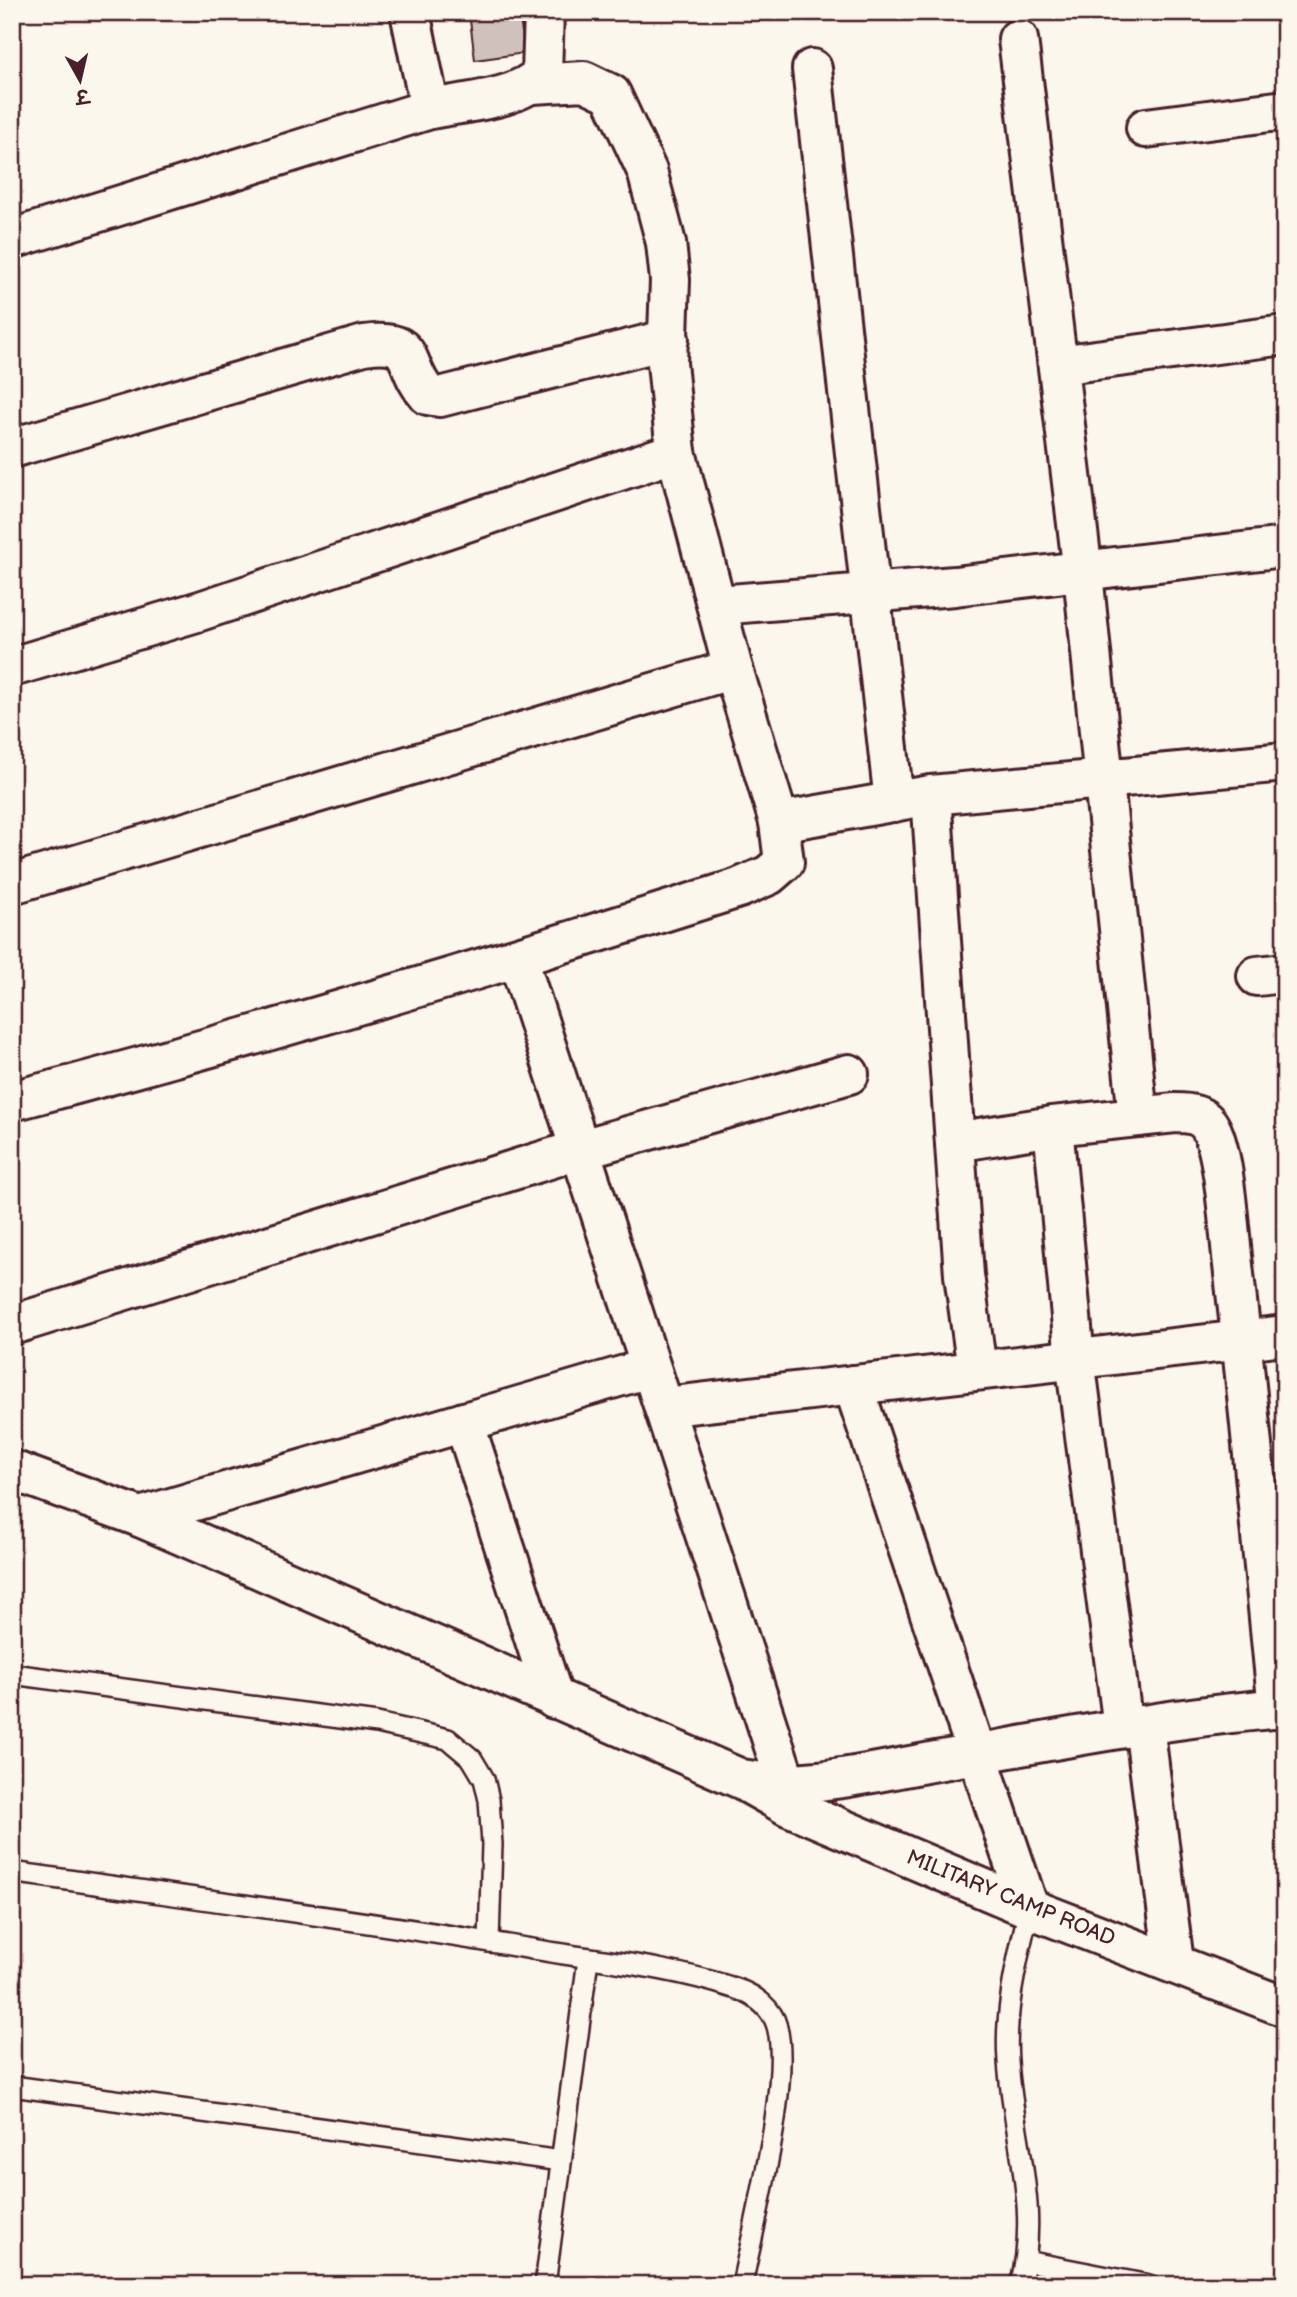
<svg xmlns="http://www.w3.org/2000/svg" width="1297" height="2297" font-family="'Balsamiq Sans','Playpen Sans Deva',sans-serif">
<style>
.building{fill:#cfc2bc;stroke:#4a1f2b;stroke-width:2}
.lines{fill:none;stroke-linecap:round;stroke-linejoin:round}
.lane-casing{stroke:#4a1f2b;stroke-width:24}
.street-casing{stroke:#4a1f2b;stroke-width:44}
.secondary-casing{stroke:#4a1f2b;stroke-width:44}
.lane{stroke:#fbf7ec;stroke-width:19}
.street{stroke:#fbf7ec;stroke-width:38}
.secondary{stroke:#fbf7ec;stroke-width:38}
.labels{text-anchor:middle;dominant-baseline:central;stroke-width:5;stroke-linejoin:round;paint-order:stroke}
.street-label{font-size:21px;fill:#4a1f2b;stroke:#fbf7ec}
</style>
<rect width="100%" height="100%" fill="#fbf7ec"/>
<filter id="ink" filterUnits="userSpaceOnUse"><feTurbulence type="fractalNoise" baseFrequency=".0143" numOctaves="2"/><feDisplacementMap in="SourceGraphic" scale="14" xChannelSelector="R" yChannelSelector="G"/><feConvolveMatrix kernelMatrix="1 2 1 2 8 2 1 2 1" color-interpolation-filters="sRGB"/></filter>
<g filter="url(#ink)">
<polygon class="building" points="469,12 519,12 525,53 475,60"/>
<g class="lines">
<g class="lane-casing">
<g id="lane">
<polyline points="12,1674 377,1723 448,1739 472,1759 484,1779 489,1800 492,1844 489,1942"/>
<path d="M12,1872C184,1897 355,1919 526,1948C595,1960 668,1966 734,1988C750,1993 763,2001 772,2015C799,2055 752,2232 742,2285"/>
<polyline points="12,2086 561,2161"/>
<polyline points="1026,2261 1149,2285"/>
<polyline points="545,2285 588,1959"/>
<path d="M1020,2285C1041,2209 1013,2137 1008,2061C1004,2009 1018,1958 1029,1908"/>
</g>
</g>
<g class="street-casing">
<g id="street">
<polyline points="410,12 430,109"/>
<polyline points="1018,39 1083,573 1138,1117"/>
<polyline points="812,69 894,802"/>
<polyline points="1146,128 1285,110"/>
<path d="M12,239L430,109C465,102 517,100 542,74L544,12"/>
<polyline points="1058,365 1285,335"/>
<path d="M12,448L364,345C420,337 400,364 428,395L440,397L669,339"/>
<polyline points="718,605 955,586 1285,547"/>
<polyline points="12,667 200,611 676,452"/>
<polyline points="931,795 964,1275 977,1370"/>
<polyline points="779,822 931,795 1285,762"/>
<polyline points="12,884 733,669"/>
<polyline points="518,959 786,1783"/>
<polyline points="1257,976 1285,973"/>
<path d="M12,1101C257,1037 498,965 739,888L769,875L784,862L779,822L733,669L676,452L667,363L670,280L666,243L647,171L611,94L584,81L532,84"/>
<polyline points="1053,1126 1075,1359 1123,1727"/>
<path d="M955,1142L1053,1126L1175,1113C1189,1113 1204,1114 1211,1129C1225,1155 1229,1233 1233,1265C1250,1413 1263,1561 1278,1709"/>
<polyline points="12,1325 578,1150 849,1074"/>
<polyline points="853,1385 1029,1908"/>
<polyline points="664,1407 1285,1335"/>
<polyline points="464,1422 554,1699"/>
<polyline points="140,1517 649,1368"/>
<polyline points="1144,1725 1174,1963"/>
</g>
</g>
<g class="secondary-casing">
<g id="secondary">
<path d="M12,1470L140,1517L741,1779C806,1791 878,1771 942,1760C1056,1740 1169,1717 1285,1708"/>
<polyline points="749,1784 788,1806 1029,1908 1285,2007"/>
</g>
</g>
<use href="#lane" class="lane"/>
<use href="#street" class="street"/>
<use href="#secondary" class="secondary"/>
</g>
</g>
<g class="labels">
<g class="street-label">
<text transform="translate(1011 1898) rotate(22)">MILITARY CAMP ROAD</text>
</g>
</g>
<rect width="1297" height="2297" fill="none" stroke="#fbf7ec" stroke-width="42"/>
<rect x="21" y="21" width="1255" height="2255" fill="none" stroke="#4a1f2b" stroke-width="2.5" filter="url(#ink)"/>
<g transform="translate(80 80) rotate(172)" stroke="#fbf7ec" stroke-width="5" paint-order="stroke">
<path d="M0-5L12 26L0 18L-12 26Z" fill="#4a1f2b"/>
<text y="-10" font-size="19" font-weight="bold" text-anchor="middle" fill="#4a1f2b">उ</text>
</g>
</svg>
